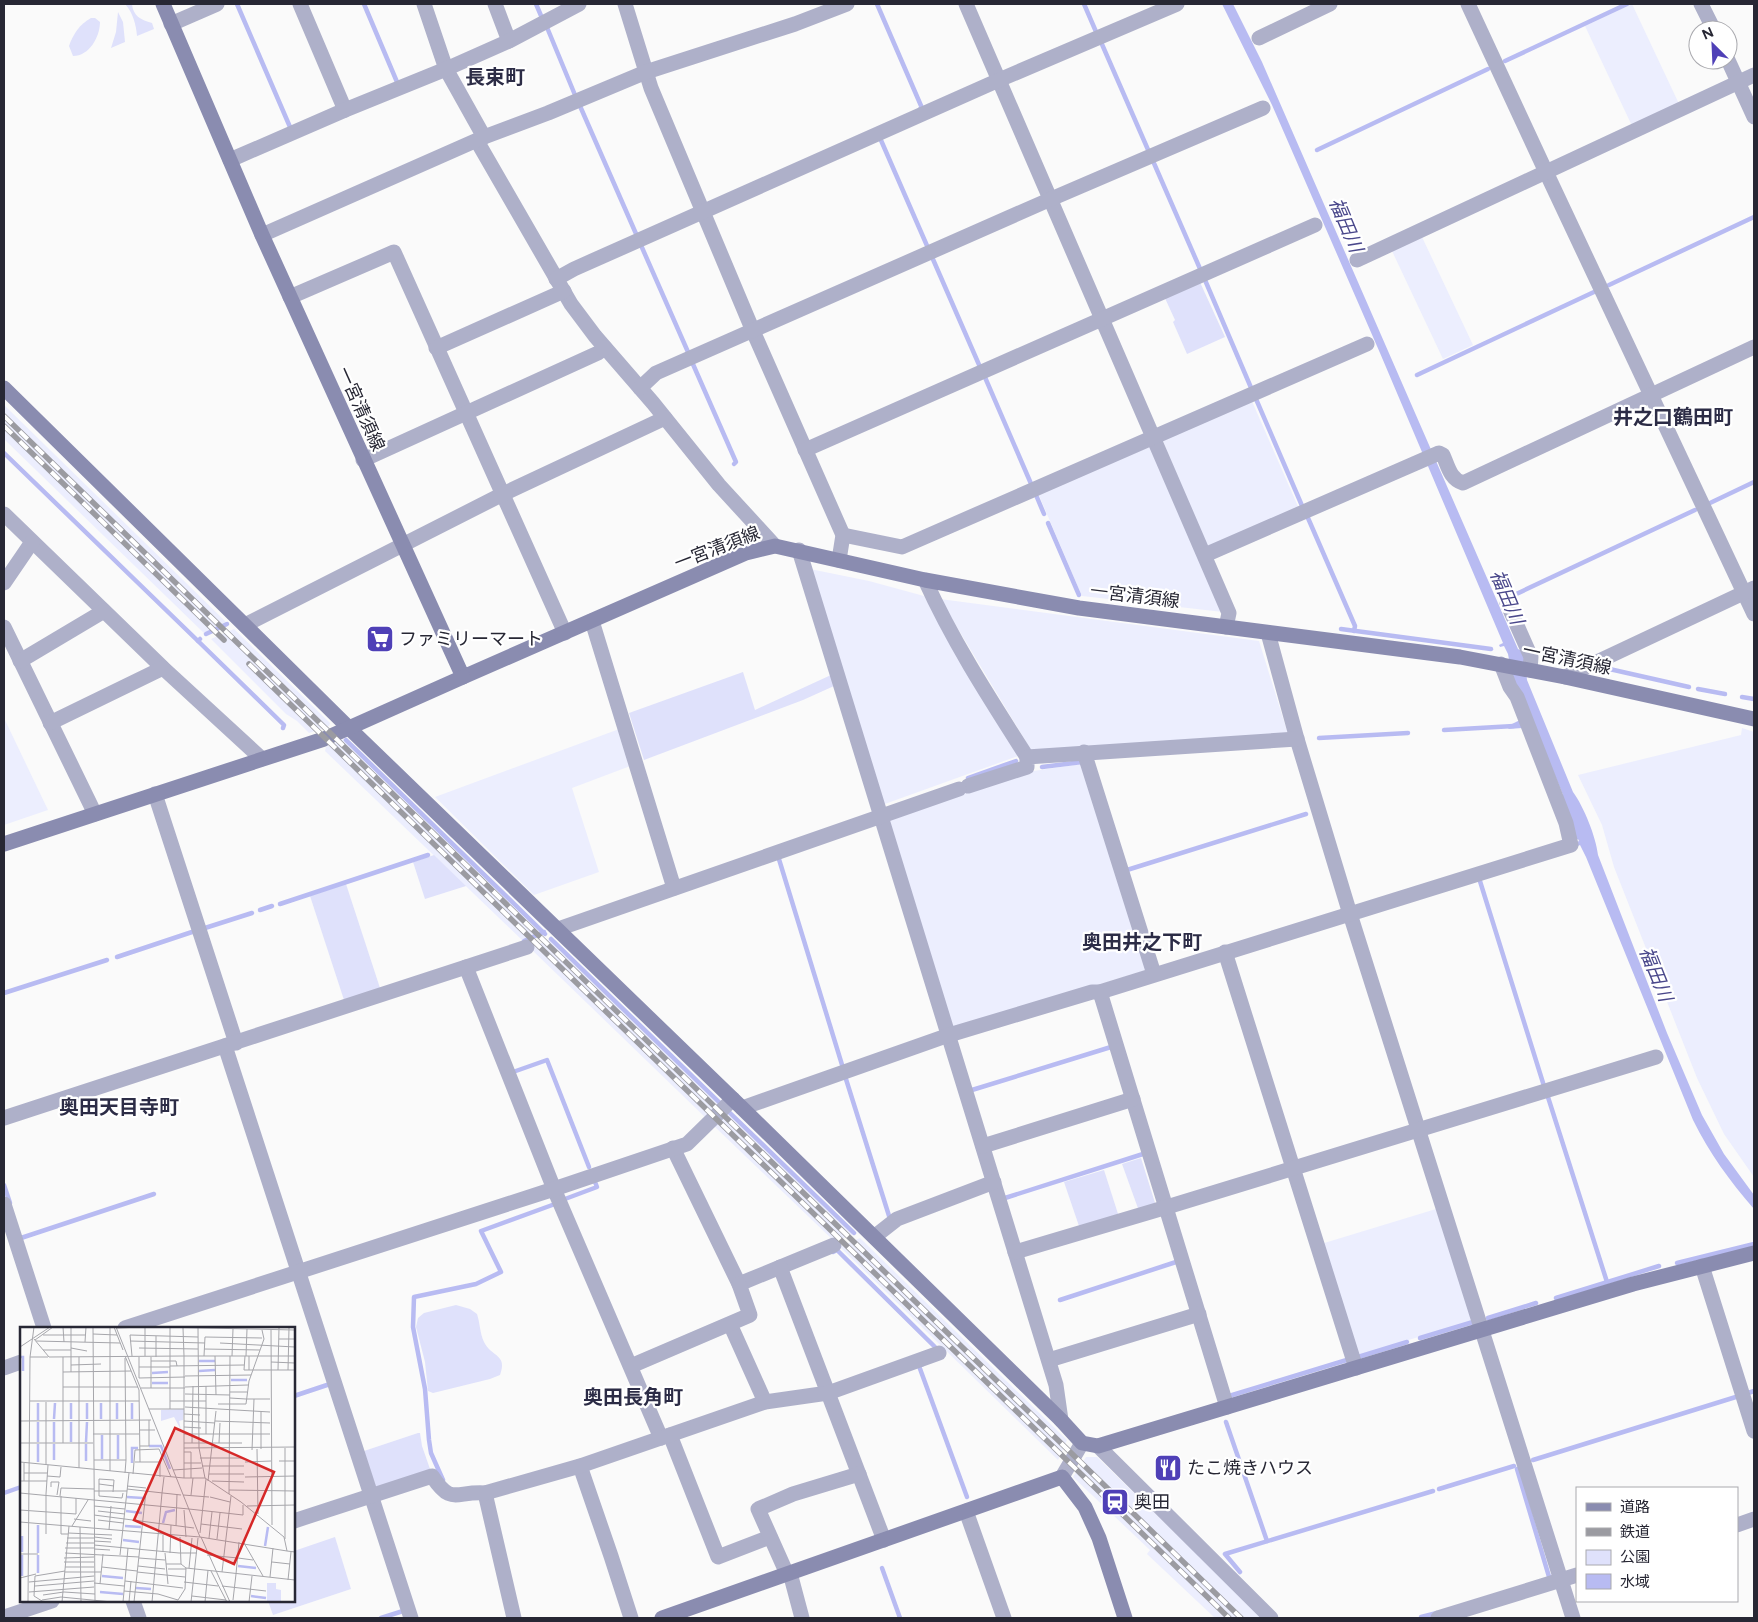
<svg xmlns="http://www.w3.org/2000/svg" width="1758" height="1622" font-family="Figtree,'Noto Sans JP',sans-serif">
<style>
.built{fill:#eceefe}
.green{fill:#dfe1fb}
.water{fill:#b8bbf2}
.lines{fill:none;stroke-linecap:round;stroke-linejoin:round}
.stream{stroke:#b8bbf2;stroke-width:4.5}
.street{stroke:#aeb0c9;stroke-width:15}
.secondary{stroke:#8a8cb0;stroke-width:15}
.rail-casing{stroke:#9b9ba1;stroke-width:5.5}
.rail{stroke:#fff;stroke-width:4;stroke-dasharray:11;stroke-linecap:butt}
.labels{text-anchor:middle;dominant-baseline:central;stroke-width:4.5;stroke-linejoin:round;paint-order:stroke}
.street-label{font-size:18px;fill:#272734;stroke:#fff}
.poi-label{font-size:18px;fill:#272734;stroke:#fff;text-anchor:start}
.water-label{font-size:19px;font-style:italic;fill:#4a488b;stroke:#fff}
.quarter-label{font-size:20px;font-weight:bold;fill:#2c2c46;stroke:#fff}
.inset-river{fill:none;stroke:#b8bbf2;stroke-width:2.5}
.inset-road{fill:none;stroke:#a6a6ab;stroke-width:1}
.view{fill:#d62828;fill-opacity:0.15;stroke:#d62828;stroke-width:2.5}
.inset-edge{fill:none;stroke:#272734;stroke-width:2.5}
</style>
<rect width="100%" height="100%" fill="#fafafa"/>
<g class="built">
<polygon points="1632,4 1680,106 1633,128 1585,26"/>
<polygon points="1422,237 1473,345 1443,359 1392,251"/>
<polygon points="1251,399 1300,511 1206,547 1163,441 1165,436"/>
<polygon points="4,405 226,622 204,633 4,439"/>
<polygon points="1152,446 1223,612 1082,596 1038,493"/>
<polygon points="810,569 869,581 924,596 1018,756 882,805"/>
<polygon points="940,599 1259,641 1288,734 1031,750"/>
<polygon points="234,629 330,723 329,726 309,733 297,721 286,714 211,639"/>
<polygon points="4,718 48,810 4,825"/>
<polygon points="622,728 633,765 572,788 599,872 534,895 435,797"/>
<polygon points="1742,728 1754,732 1754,1177 1724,1134 1697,1078 1614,867 1602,825 1578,775 1741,735"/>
<polygon points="344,739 541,931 522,940 325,751 326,747"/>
<polygon points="1081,764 1146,970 953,1030 888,817 1020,773"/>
<polygon points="549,940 720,1105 707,1119 530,948"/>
<polygon points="728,1113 853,1234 835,1242 714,1126"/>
<polygon points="1436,1209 1472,1321 1355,1356 1321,1244"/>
<polygon points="860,1238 1067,1440 1058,1460 840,1247"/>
<polygon points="1086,1457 1097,1457 1263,1618 1215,1618 1147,1554 1150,1550 1073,1477"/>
</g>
<g class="green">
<path d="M125,4H132C133,16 141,20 152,23L154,29L137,36C136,24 133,13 125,4Z"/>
<polygon points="118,12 123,22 125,42 111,48 116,32"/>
<path d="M91,18H95L100,22C100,37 89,56 73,56L69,46C73,34 80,24 91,18Z"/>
<polygon points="1199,280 1225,337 1187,354 1173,322 1175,320 1164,296"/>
<polygon points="743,672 755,710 831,675 834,686 803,700 644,760 629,713"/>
<polygon points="434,855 466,886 425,899 413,862"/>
<polygon points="346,884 380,988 344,1000 310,896"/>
<polygon points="1141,1158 1156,1206 1139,1211 1122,1164"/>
<polygon points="1104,1170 1119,1217 1080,1229 1064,1182"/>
<path d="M456,1305L470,1309L477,1314C480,1323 480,1334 484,1342C491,1357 508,1354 500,1375L490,1379L433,1393L428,1391L425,1362L416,1327L418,1318L424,1313Z"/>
<polygon points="418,1433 420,1433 422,1446 430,1469 377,1491 364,1451"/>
<polygon points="335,1537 351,1589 273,1615 268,1601 294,1601 294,1551"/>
</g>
<path class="water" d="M1222,4H1233L1262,62L1518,649L1524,652L1527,680L1573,792C1584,807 1596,837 1598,855L1667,1033L1702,1115L1724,1154L1754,1195V1209C1729,1180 1710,1154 1693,1120L1586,857L1580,845L1576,847L1575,843L1579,841L1578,839L1575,841L1563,804V795L1535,727L1508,729L1512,724L1520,720L1508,654L1504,646L1500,647L1499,645L1503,643L1380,353L1272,105Z"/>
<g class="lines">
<g class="stream">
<polyline points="237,4 290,127"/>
<polyline points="364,4 397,82"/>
<polyline points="536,4 542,18"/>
<polyline points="877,4 922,108 920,109"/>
<polyline points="1084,4 1097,34"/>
<polyline points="546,25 575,95"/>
<polyline points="1101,42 1149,152"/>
<polyline points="1505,61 1627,4"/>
<polyline points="580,106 637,236"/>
<polyline points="880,138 928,248"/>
<polyline points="1317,150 1488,69"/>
<polyline points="1153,161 1201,271"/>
<polyline points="640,243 688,352"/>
<polyline points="932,257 980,367"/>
<polyline points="1205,280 1252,390"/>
<polyline points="1609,285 1754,217"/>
<polyline points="692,362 736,462 734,464"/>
<polyline points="984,375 1032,486"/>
<polyline points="1417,375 1594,292"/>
<polyline points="1256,399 1303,508"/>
<polyline points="4,453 198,641"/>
<polyline points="1036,495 1044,514"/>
<polyline points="1710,503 1754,482"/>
<polyline points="1308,518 1355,626 1354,631"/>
<polyline points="1048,523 1079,595"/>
<polyline points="1512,596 1695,510"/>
<polyline points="1341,629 1491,649"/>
<polyline points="206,634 227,624"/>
<polyline points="200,639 198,641 284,725 283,728"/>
<polyline points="1605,668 1689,687"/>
<polyline points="1698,689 1725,694"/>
<polyline points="1742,697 1754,699"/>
<polyline points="1444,730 1514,726"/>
<polyline points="1319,738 1408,733"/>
<polyline points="346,740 545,934"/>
<polyline points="1042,767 1082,762 1083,765"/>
<polyline points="968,778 1016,761"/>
<polyline points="778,856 843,1068"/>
<polyline points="1127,870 1306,814"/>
<polyline points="1479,878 1544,1086"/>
<polyline points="280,904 428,855"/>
<polyline points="260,910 272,906"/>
<polyline points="205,928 252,913"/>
<polyline points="551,939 721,1104"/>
<polyline points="524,941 544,932"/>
<polyline points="117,957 195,931"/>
<polyline points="4,993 107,960"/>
<polyline points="512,1070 513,1072 547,1060 589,1167"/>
<polyline points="845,1076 890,1219"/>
<polyline points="972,1090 1111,1047"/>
<polyline points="1547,1094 1607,1282"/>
<polyline points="729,1112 854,1233"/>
<polyline points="4,1185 10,1203"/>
<polyline points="1005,1198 1143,1154"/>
<polyline points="565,1199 597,1187 595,1182"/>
<polyline points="21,1238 154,1194"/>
<polyline points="833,1252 837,1250 935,1347"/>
<polyline points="1677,1263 1754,1244"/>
<polyline points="1556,1298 1659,1266"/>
<polyline points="1060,1300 1176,1262"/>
<polyline points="1488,1318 1536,1303"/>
<polyline points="1420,1338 1473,1322"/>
<polyline points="1358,1357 1407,1342"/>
<polyline points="923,1364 919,1366 967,1497"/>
<polyline points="1748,1393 1754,1391"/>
<polyline points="294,1396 330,1384"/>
<polyline points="1229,1396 1350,1359"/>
<polyline points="1226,1422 1267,1541"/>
<polyline points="1533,1460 1739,1396"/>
<polyline points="1517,1469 1550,1580"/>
<polyline points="443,1480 431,1453 429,1440 425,1389 413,1327 414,1297 476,1284 501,1272 481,1231 555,1204"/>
<polyline points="1439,1489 1514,1466"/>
<polyline points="4,1493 21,1487"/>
<polyline points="882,1568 900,1618"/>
<polyline points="1240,1572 1225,1554 1433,1491"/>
<polyline points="1421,1617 1437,1613"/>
<polyline points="381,1618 403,1611"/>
</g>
<g class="street">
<polyline points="300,4 345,110"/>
<polyline points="424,4 446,69 484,137"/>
<polyline points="495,4 509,41"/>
<polyline points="625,4 651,88 753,331 843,535 839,560"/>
<polyline points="966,4 1229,613 1226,627"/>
<polyline points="1468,4 1546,172 1754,614"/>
<polyline points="1701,4 1714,30"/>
<polyline points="171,24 217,4"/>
<polyline points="1259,38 1330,4"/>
<polyline points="1728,60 1754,117"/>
<polyline points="477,141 571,304 595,336 653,403 719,485 775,546"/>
<polyline points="230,160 345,110 446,69 509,41 579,4"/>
<polyline points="262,235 484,137 548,113 646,72 795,24 847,4"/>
<polyline points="1357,260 1754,75"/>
<polyline points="556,279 574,269 999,80 1177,4"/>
<polyline points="290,297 394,252 565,633"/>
<polyline points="436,348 564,291"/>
<polyline points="640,388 656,373 1051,199 1263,108"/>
<polyline points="805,450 1315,225"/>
<polyline points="363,460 598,353 605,348"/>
<polyline points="4,514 163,668 262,759"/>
<polyline points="843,535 902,547 1367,344"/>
<polyline points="799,550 1056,1385 1061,1420"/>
<path d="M1205,555L1439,453L1443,455C1448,466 1450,479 1463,483L1754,347"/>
<path d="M925,580C953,642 990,699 1027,757"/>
<polyline points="4,583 32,542"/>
<polyline points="1507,603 1531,657 1530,670"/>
<polyline points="592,621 674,888"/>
<polyline points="245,625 503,494 665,418"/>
<polyline points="4,627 95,814"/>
<polyline points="1268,633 1297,739 1350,914 1573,1618"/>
<polyline points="20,661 104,611"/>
<polyline points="1565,677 1754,588"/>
<polyline points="50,723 163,668"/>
<polyline points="1084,752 1154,974"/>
<polyline points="968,786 1027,767 1027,757 1297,739"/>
<polyline points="155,794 236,1043"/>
<polyline points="558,929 959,789"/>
<polyline points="1225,952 1356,1368"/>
<polyline points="466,967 554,1189 661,1438"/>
<polyline points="1100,992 1227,1407"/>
<polyline points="225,1046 411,1618"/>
<polyline points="742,1108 949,1035 1092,992 1100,992 1571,845 1566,823 1517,697 1510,687 1501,664"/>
<polyline points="4,1118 527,947"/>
<polyline points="983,1146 1133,1099"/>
<polyline points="673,1148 739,1284 834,1245"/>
<polyline points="4,1204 44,1328"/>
<polyline points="874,1237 897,1219 994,1182"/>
<polyline points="1015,1252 1167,1207 1656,1057"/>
<polyline points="1702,1266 1754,1431"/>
<polyline points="780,1267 884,1540"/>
<polyline points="730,1324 765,1402"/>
<polyline points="125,1328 554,1189 687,1144 733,1099"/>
<polyline points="1049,1360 1199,1314"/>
<polyline points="631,1366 750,1315 739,1284"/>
<polyline points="4,1368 21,1362"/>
<polyline points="670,1435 718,1557 770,1537"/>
<polyline points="1098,1446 1271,1618"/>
<polyline points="580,1466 611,1556 631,1618"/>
<polyline points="1062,1477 1082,1443"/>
<polyline points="485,1493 514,1618"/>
<polyline points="966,1511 1004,1618"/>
<path d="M294,1521L432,1476C452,1506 455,1491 485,1493L580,1466L765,1402L828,1393L939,1353"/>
<polyline points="1737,1525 1754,1519"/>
<polyline points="790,1573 802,1618"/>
<polyline points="787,1574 758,1509 793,1494 859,1474"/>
<polyline points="133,1601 139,1618"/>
<polyline points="4,1617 52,1601"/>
<polyline points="1438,1618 1577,1575"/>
</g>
<g class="secondary">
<polyline points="163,4 262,235 463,677 746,553 775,546 925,580 1079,608 1460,657 1565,677 1754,719"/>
<polyline points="4,388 349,728 742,1108 1061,1420 1082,1443 1098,1446 1633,1284 1754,1253"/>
<polyline points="4,844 324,739 463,677"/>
<polyline points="662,1618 1062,1477 1085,1507 1099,1538 1125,1618"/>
</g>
<g class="rail-casing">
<g id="rail">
<polyline points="4,416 1241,1618"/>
<polyline points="4,426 224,640"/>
<polyline points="249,664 1229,1618"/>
</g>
</g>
<use href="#rail" class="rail"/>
</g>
<defs>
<g id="supermarket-square" transform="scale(1.4375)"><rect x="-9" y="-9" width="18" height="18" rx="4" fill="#4f40b7" stroke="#fff"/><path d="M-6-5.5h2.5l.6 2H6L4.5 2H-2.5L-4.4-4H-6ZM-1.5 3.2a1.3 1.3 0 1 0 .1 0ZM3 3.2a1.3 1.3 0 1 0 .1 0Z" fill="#fff"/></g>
<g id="restaurant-square" transform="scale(1.4375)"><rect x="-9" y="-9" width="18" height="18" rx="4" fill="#4f40b7" stroke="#fff"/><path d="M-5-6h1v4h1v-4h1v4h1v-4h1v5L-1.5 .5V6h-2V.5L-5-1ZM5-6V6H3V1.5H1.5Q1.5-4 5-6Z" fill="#fff"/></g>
<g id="station-square" transform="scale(1.4375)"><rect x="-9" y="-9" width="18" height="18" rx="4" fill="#4f40b7" stroke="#fff"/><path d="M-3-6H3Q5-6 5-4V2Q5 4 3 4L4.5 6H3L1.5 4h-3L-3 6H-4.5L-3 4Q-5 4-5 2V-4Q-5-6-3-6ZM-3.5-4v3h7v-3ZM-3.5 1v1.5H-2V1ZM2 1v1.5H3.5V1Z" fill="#fff"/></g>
</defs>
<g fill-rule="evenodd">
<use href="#supermarket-square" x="380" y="639"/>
<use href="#restaurant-square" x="1168" y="1468"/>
<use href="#station-square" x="1115" y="1502"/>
</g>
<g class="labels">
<g class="street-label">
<text transform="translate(361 409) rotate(66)">一宮清須線</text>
<text transform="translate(717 548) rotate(-21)">一宮清須線</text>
<text transform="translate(1135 596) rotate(7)">一宮清須線</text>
<text transform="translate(1567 659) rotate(12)">一宮清須線</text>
</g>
<g class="poi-label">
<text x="399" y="639">ファミリーマート</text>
<text x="1187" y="1468">たこ焼きハウス</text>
<text x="1134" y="1502">奥田</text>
</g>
<g class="water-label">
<text transform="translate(1346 225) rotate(67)">福田川</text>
<text transform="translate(1507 597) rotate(67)">福田川</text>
<text transform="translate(1656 974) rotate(68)">福田川</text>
</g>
<g class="quarter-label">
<text x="495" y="77">長束町</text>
<text x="1673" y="417">井之口鶴田町</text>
<text x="1142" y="942">奥田井之下町</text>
<text x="119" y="1107">奥田天目寺町</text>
<text x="633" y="1397">奥田長角町</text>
</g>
</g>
<g transform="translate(20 1327)">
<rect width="275" height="275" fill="#fafafa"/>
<path d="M164,82L163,93L159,94L161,103L154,90L141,94V83ZM247,256H256V262L261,263V275H247Z" fill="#dfe1fb"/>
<path class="inset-river" d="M0,30H3V44M179,34H195M179,44L195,43M132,46L148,45M211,53H227M132,56H148M67,76V92M81,76V92M97,76V92M112,76V92M34,92L35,76M51,92V76M18,93V76M82,108V132M98,108V132M18,115V95M34,115V95M51,115V95M66,115L67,95M129,119H141L150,142M34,133V117M66,134V117M18,135V117M112,136V121H118M107,170L123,171M106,184L122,186M143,196L146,185L155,183M105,199L121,200M103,213L119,215M245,219L248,200M2,225V209M18,226V198M218,239L236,241M18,246V228M2,249V228M82,249L103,251M116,261L131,262M80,265L103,267M231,269L246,271"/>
<path class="inset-road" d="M43,0L44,15M51,0V45M73,0L75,275M94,0L103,23M96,0L180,210L267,224M141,0L275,3M90,1V144M96,1L123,0M163,1L164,29M178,1L179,121M251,2L252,198M73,7L97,8M23,8H65M14,12L29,30L164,29V151H185L221,175L264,210L267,224L275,225M259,12H275M15,13L33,0M16,14L100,16M110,14L185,16M65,15L66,0M200,16L275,20M0,20L30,0M51,21L67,24M119,21L178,22M184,22L240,23M23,23H51M105,29L119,63L120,135M112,29L110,8L178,10M125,29V0M164,29H275M184,29L185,10L242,11M195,29L196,68M212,29L213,2M225,29L224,43H229M226,29L227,2M229,29V43H275M10,30H28M43,30V75M59,30V141M131,30V61M136,30V9M105,31L106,133M131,34H156L157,39M251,35L275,36M51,38L81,37M150,39L224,38M119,40H150M258,43L259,1M268,43L269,1M43,45L111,44M165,49L231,48M119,51L165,50M119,51V30M43,60H118M165,60L228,58M121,61H165M210,65H227M165,67L210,68M210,71L226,72M226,72H250M10,74H119M150,74H186M198,77H226L229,54L244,12L242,3M165,80L250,85M129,82H164M150,82V0M241,85V122M164,87L180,88M0,94L131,93M164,94L195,96M195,94L250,96M164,100L181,101M119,103H135M73,107H119M164,107H250M186,107V59M0,116H73M43,116V75M164,116H222M172,116L173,59M199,116L200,96M120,119H129V93M164,121L275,120M179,121L185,151M237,122L238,187M232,123L234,72M164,125H171V151M180,131H223M74,133H106L105,146M259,134H275M0,135L164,151M115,135H140V150M225,135L251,134M164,136H181M26,138V75M182,139H224M153,143L182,141M4,146H27M113,147L115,123L139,122L151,150M189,147H224M27,149L40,150L41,140M225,150L275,149M0,154H27M4,154V136M188,154L196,84M192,154L224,155M79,157L94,159M107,159L126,161M31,160V155H39L37,168M107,162L161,168M209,163L275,164M74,164H107M93,165L94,153L79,152V169L102,171L103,166M0,166L169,182M142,166L144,150M26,167L28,138M209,167L210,29M163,168L189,170M171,168L173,151M40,169L41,161L74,162M41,169V207H48M190,170L210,175M74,179L105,182M227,179L275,178M169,182L223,188V178M0,183L56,187V171M164,183L166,210M78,184L105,187M74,188L174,201M54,192L71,194M78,193L103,196M0,195L180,210M181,197L222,202M52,199L68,173M156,199L157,167M60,200L61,275M89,203L91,179M48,206L92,208M180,206L186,152M26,207V167M74,210L92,212M160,210L161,237L166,241L194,244M181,210L210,275M47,211H74M189,211L192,185M197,212L200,186M265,212V121M74,214L91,215M46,216H74M224,216L243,249M74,218L159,226M45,221H74M74,222L90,223M143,225V208M45,226L119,230M145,226L148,257M150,226L151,198M159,226H177M0,227H18M100,228L109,146M187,228L218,231M44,231L74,230M119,231L145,233M218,231L233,233M44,235H74M252,235L270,237M146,237H161M118,239L145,242M45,240H74M82,240L117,244M169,241L172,211M148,242H166M191,244L207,275M194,244L275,253M45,245H81M117,245L165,250M202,245L211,169M216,247L219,215M250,250L253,221M0,251L16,247M268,253L271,225M105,254L163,261M9,255L74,249M164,255L198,259M74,256L104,259M80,257L83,227M15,259L74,254M202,259L246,264M104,264L138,267L158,273L165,262L166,241M9,265L74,260M23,268L44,265L75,267M172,269L206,273M22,273L41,270L92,275M213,273L216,247M22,274L14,269L15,249L45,244M8,275L10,30L14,0M42,275L49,199M103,275L108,221M109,275L111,254M114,275L126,164M132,275L142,166M171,275L178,211M185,275L188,243M229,275L232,249"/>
<path class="view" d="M155,101L254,145L214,237L114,193Z"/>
<rect width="275" height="275" class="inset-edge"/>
</g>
<rect width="1758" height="1622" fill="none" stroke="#272734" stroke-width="10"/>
<rect x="1576" y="1487" width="162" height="115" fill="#ffffff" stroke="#a9a9ae"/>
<rect x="1586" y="1503" width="25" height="8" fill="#8a8cb0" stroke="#a9a9ae"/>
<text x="1620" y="1512" font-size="15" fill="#272734">道路</text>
<rect x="1586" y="1528" width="25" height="8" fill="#9b9ba1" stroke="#a9a9ae"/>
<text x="1620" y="1537" font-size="15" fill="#272734">鉄道</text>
<rect x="1586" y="1550" width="25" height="15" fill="#dfe1fb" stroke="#a9a9ae"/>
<text x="1620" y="1562" font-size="15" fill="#272734">公園</text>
<rect x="1586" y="1574" width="25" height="15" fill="#b8bbf2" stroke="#a9a9ae"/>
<text x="1620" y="1587" font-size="15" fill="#272734">水域</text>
<g transform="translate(1713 45) rotate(336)"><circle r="24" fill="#ffffff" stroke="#a9a9ae"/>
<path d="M0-4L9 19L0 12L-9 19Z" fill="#4f40b7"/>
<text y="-8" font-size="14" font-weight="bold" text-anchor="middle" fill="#272734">N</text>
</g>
</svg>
